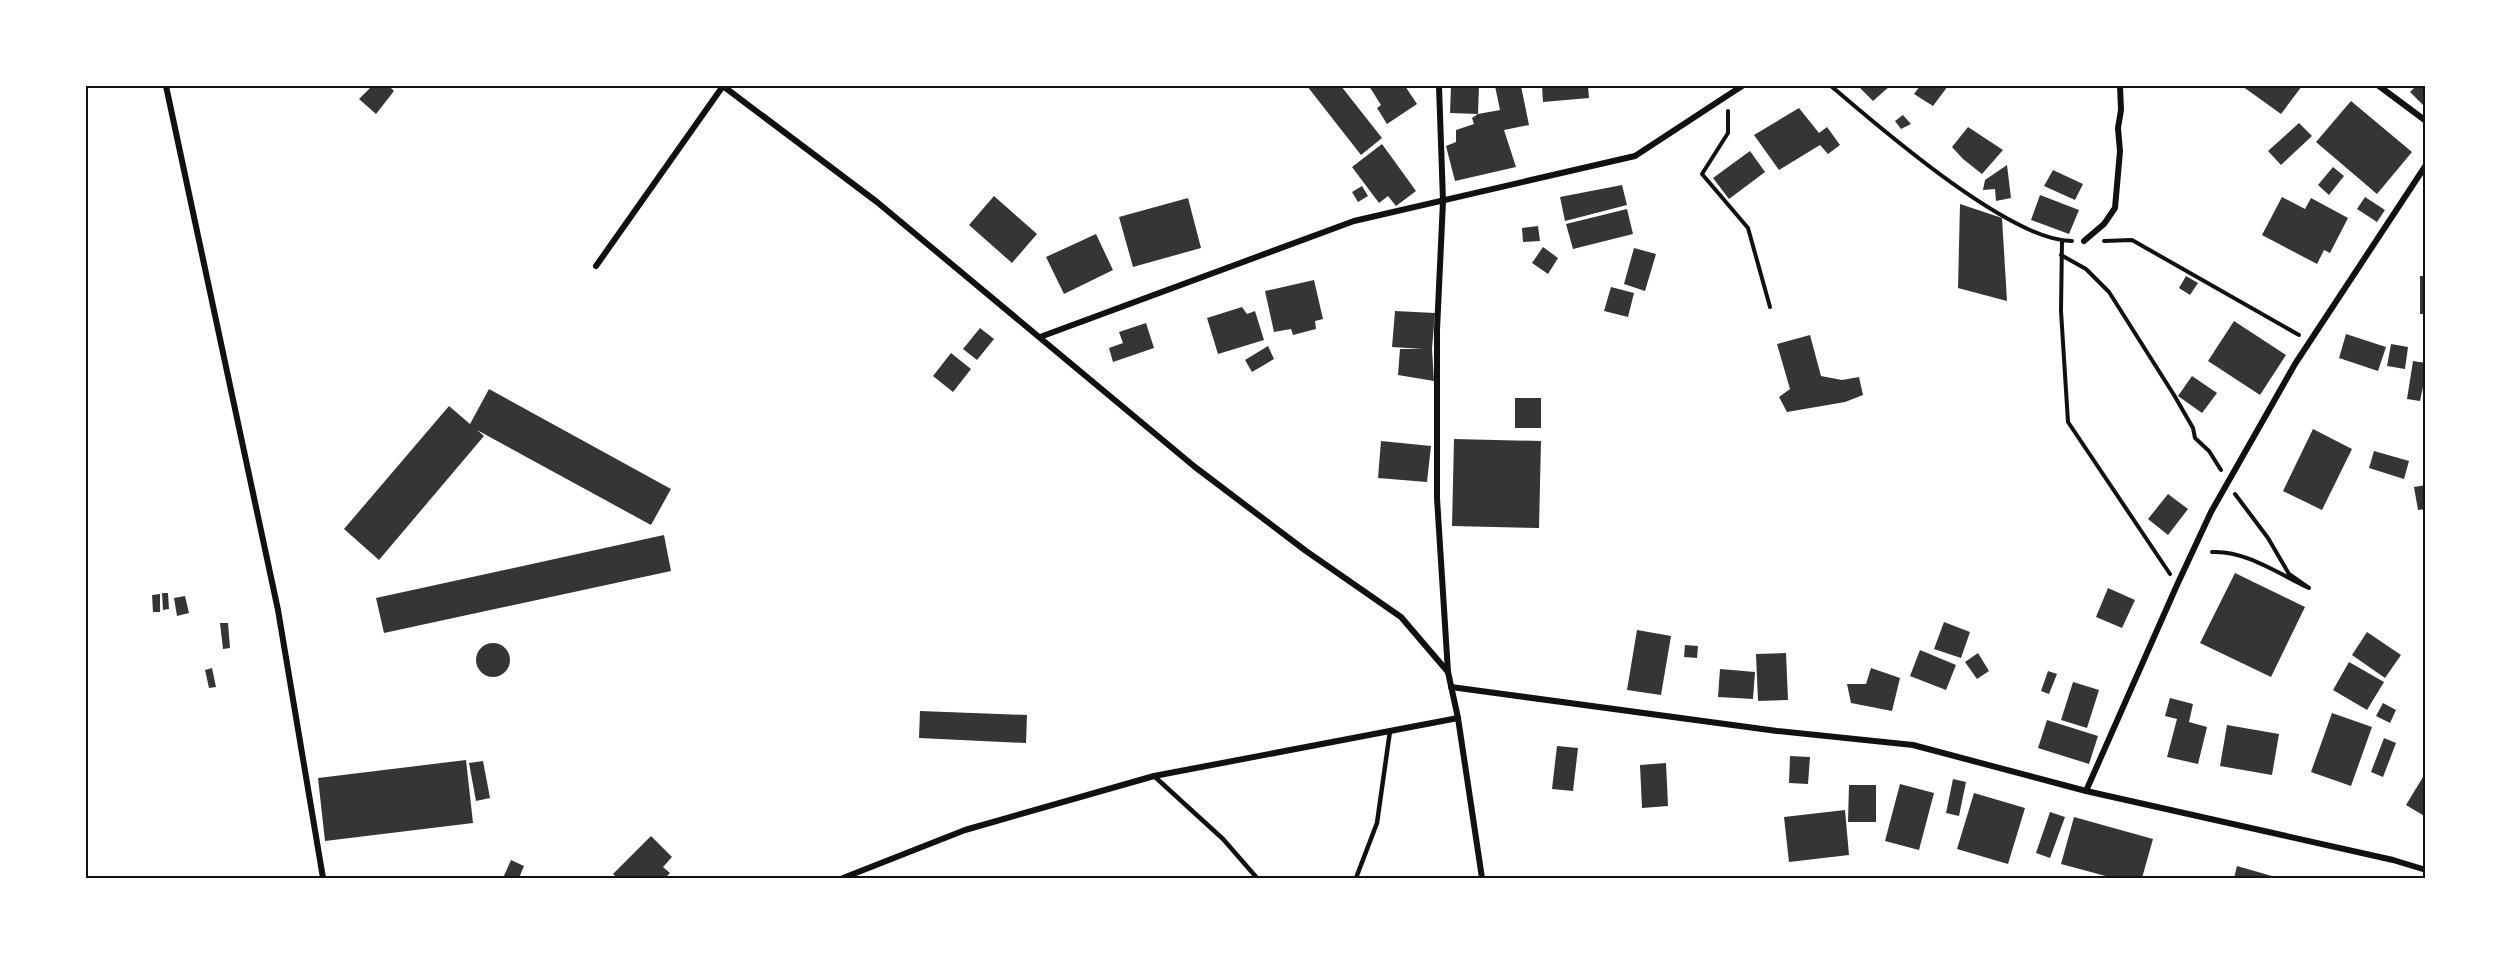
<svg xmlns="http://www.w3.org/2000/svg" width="2511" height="964" font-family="'PT Sans Narrow',sans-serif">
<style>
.building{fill:#353535}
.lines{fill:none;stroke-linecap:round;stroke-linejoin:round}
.path{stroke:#111;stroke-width:4}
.service{stroke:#111;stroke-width:4.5}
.minor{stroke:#111;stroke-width:6}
.neatline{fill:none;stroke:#111;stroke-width:2}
</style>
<rect width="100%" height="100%" fill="#fff"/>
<g class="building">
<polygon points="372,86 389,86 394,91 376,114 359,99"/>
<polygon points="1307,86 1341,86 1382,138 1361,155"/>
<polygon points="1369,86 1405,86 1417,104 1387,124 1377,108 1381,105"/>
<polygon points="1451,86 1479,86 1478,114 1450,113"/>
<polygon points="1495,86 1521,86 1529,125 1504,130 1516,167 1455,181 1446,146 1456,142 1456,130 1474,124 1472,118 1478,114 1500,110"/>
<polygon points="1542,86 1588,86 1589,98 1543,102"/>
<polygon points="1858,86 1890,86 1873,101"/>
<polygon points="1920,86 1948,86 1933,106 1914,94"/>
<polygon points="2242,86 2302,86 2281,114"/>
<polygon points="2416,86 2426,86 2426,108 2410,92"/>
<polygon points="2351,101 2412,152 2377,194 2316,142"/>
<polygon points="1799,108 1819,133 1827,127 1840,145 1828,154 1820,145 1779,170 1754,135"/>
<polygon points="1903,115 1911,124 1901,129 1895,121"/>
<polygon points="2299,123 2312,136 2281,165 2268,151"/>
<polygon points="1968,127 2003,150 1982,174 1963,159 1952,147"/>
<polygon points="1382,144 1416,191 1396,206 1388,196 1379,203 1352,167"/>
<polygon points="1750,151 1765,172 1729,199 1713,178"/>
<polygon points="2007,165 2011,198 1996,201 1995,189 1983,190 1985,180"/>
<polygon points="2333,167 2344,176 2329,195 2318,185"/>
<polygon points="2053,170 2083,184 2075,200 2044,186"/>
<polygon points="1622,185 1627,205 1565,221 1560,197"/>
<polygon points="1362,186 1368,196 1358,202 1352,192"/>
<polygon points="2040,195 2079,210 2069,234 2031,220"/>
<polygon points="994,196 1037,234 1012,263 969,225"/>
<polygon points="2282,197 2305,209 2311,198 2348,218 2330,253 2324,250 2317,264 2262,235"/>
<polygon points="2365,197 2385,210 2377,222 2357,209"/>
<polygon points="1188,198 1201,248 1133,267 1119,217"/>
<polygon points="1960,204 2002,218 2007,301 1958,288"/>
<polygon points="1627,209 1633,234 1573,249 1566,224"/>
<polygon points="1538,226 1540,241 1523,242 1522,228"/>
<polygon points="1096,234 1113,270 1064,294 1046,257"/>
<polygon points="1543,247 1558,258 1548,274 1532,263"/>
<polygon points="1634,248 1656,254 1645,291 1624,284"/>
<polygon points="2186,276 2198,283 2190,295 2179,288"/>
<rect x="2420" y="276" width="6" height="38"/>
<polygon points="1314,280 1323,319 1315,321 1316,329 1293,335 1291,329 1274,332 1265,291"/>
<polygon points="1611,287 1634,293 1628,317 1604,311"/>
<polygon points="1242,307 1247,314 1255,311 1264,340 1218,354 1207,318"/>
<polygon points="1395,311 1435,313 1432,349 1434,381 1398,375 1400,349 1423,349 1392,347"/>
<polygon points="2234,321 2286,355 2260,395 2208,361"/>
<polygon points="1146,323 1154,348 1113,362 1109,348 1123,343 1119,332"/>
<polygon points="980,328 994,339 977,360 963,349"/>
<polygon points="2346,334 2386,347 2378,371 2339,358"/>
<polygon points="1810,335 1821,376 1842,380 1859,377 1863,395 1845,402 1787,412 1779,397 1790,389 1777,344"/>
<polygon points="2391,344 2408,347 2405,369 2387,366"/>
<polygon points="1268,346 1274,359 1252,372 1245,360"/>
<polygon points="951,353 971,369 953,392 933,376"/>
<polygon points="2413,361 2426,363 2426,388 2423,387 2420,401 2407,399"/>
<polygon points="2192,376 2217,393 2202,413 2178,396"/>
<polygon points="489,389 671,489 651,525 477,430 484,436 379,560 344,529 449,406 470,424"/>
<rect x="1515" y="398" width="26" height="30"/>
<polygon points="2313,429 2352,449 2322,510 2283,491"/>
<polygon points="1454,439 1541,441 1539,528 1452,526"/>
<polygon points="1381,441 1431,446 1427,482 1378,478"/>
<polygon points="2374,451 2409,461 2404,479 2369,468"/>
<polygon points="2426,485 2426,509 2418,510 2414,487"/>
<polygon points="2168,494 2188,509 2168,535 2148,519"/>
<polygon points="664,535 671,571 384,633 376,598"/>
<polygon points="2235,573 2305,607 2271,677 2200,643"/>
<polygon points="2108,588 2135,600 2122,628 2096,617"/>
<polygon points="162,593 168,593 169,609 163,610"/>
<polygon points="160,594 160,612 153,612 152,595"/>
<polygon points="185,596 189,613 177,616 174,598"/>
<polygon points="1944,622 1970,632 1961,658 1934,649"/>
<polygon points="220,623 228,623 230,648 223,649"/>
<polygon points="1637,630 1671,636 1661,695 1627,690"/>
<polygon points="2367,632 2401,655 2385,678 2352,655"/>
<circle cx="493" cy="660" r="17"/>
<polygon points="1685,645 1698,646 1697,658 1684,657"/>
<polygon points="1920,650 1956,665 1946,690 1910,676"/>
<polygon points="1786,653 1788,700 1758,701 1756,654"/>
<polygon points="1978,653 1989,671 1977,679 1965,662"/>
<polygon points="2349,662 2384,682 2367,710 2333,690"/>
<polygon points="212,668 216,687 209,688 205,670"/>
<polygon points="1871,668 1900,678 1892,711 1851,703 1847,684 1866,684"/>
<polygon points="1720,669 1755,672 1753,699 1718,697"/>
<polygon points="2048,671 2057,674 2049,694 2041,691"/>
<polygon points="2073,682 2099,690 2087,728 2061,720"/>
<polygon points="2170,698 2193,704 2189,722 2207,727 2198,764 2167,757 2177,719 2165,716"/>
<polygon points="2383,703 2396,710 2390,723 2376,716"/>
<polygon points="920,711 1027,715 1026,743 919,738"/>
<polygon points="2332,713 2372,727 2351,786 2311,772"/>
<polygon points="2047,720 2098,736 2089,764 2038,748"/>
<polygon points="2227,725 2279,734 2272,775 2220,766"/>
<polygon points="2384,738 2396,743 2383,777 2371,772"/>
<polygon points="1557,746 1578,748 1573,791 1552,789"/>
<polygon points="1790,756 1810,757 1808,784 1789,783"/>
<polygon points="466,760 473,823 325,841 318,778"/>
<polygon points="483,761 490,798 476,801 469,763"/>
<polygon points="1666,763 1668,806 1642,808 1640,765"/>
<polygon points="2423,777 2426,779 2426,817 2406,805"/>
<polygon points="1953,779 1966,782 1959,816 1946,813"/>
<polygon points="1900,784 1934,793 1919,850 1885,841"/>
<polygon points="1849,785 1876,785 1876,822 1848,822"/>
<polygon points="1974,793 2025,808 2008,864 1957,849"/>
<polygon points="1845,810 1849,855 1789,862 1784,817"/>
<polygon points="2050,812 2065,817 2050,858 2036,853"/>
<polygon points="2074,817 2153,839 2142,878 2113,878 2061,864"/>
<polygon points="651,836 672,857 663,867 670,873 665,878 617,878 613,874"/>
<polygon points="511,860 524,866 519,878 503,878"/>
<polygon points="2237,866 2279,878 2234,878"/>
</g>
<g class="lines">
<g class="path">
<path d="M1831,86C1879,127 2011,242 2072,241"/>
<polyline points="1728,111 1728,133 1702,174 1748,228 1770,307"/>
<polyline points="2062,241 2061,311 2068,422 2170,574"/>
<polyline points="2104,241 2132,240 2299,335"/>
<polyline points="2061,255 2086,269 2109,292 2174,395 2193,428 2195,438 2209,451 2221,470"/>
<path d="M2212,552C2245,550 2279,574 2309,588L2289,574L2268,538L2235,494"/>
</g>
<g class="service">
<polyline points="1154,776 1223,839 1257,878"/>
<polyline points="1356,878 1377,823 1390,731"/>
</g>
<g class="minor">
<polyline points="166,86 278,610 323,878"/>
<polyline points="723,86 877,202 1195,467 1306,551 1401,617 1448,672"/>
<polyline points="1439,86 1443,201 1437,330 1437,498 1448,672 1458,718 1482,878"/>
<polyline points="2379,86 2426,121"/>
<polyline points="2084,241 2104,224 2115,208 2120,151 2118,128 2121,110 2120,86"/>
<polyline points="596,266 723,86"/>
<polyline points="1040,337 1354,221 1635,156 1742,86"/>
<polyline points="1451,687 1777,731 1913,745 2086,791 2393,860 2426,870"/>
<polyline points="2086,791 2177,585 2211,512 2295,364 2426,165"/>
<polyline points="843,878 965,830 1154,776 1458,718"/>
</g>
</g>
<rect width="2511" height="964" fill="none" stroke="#ffffff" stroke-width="174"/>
<rect x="87" y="87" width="2337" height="790" class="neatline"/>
</svg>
